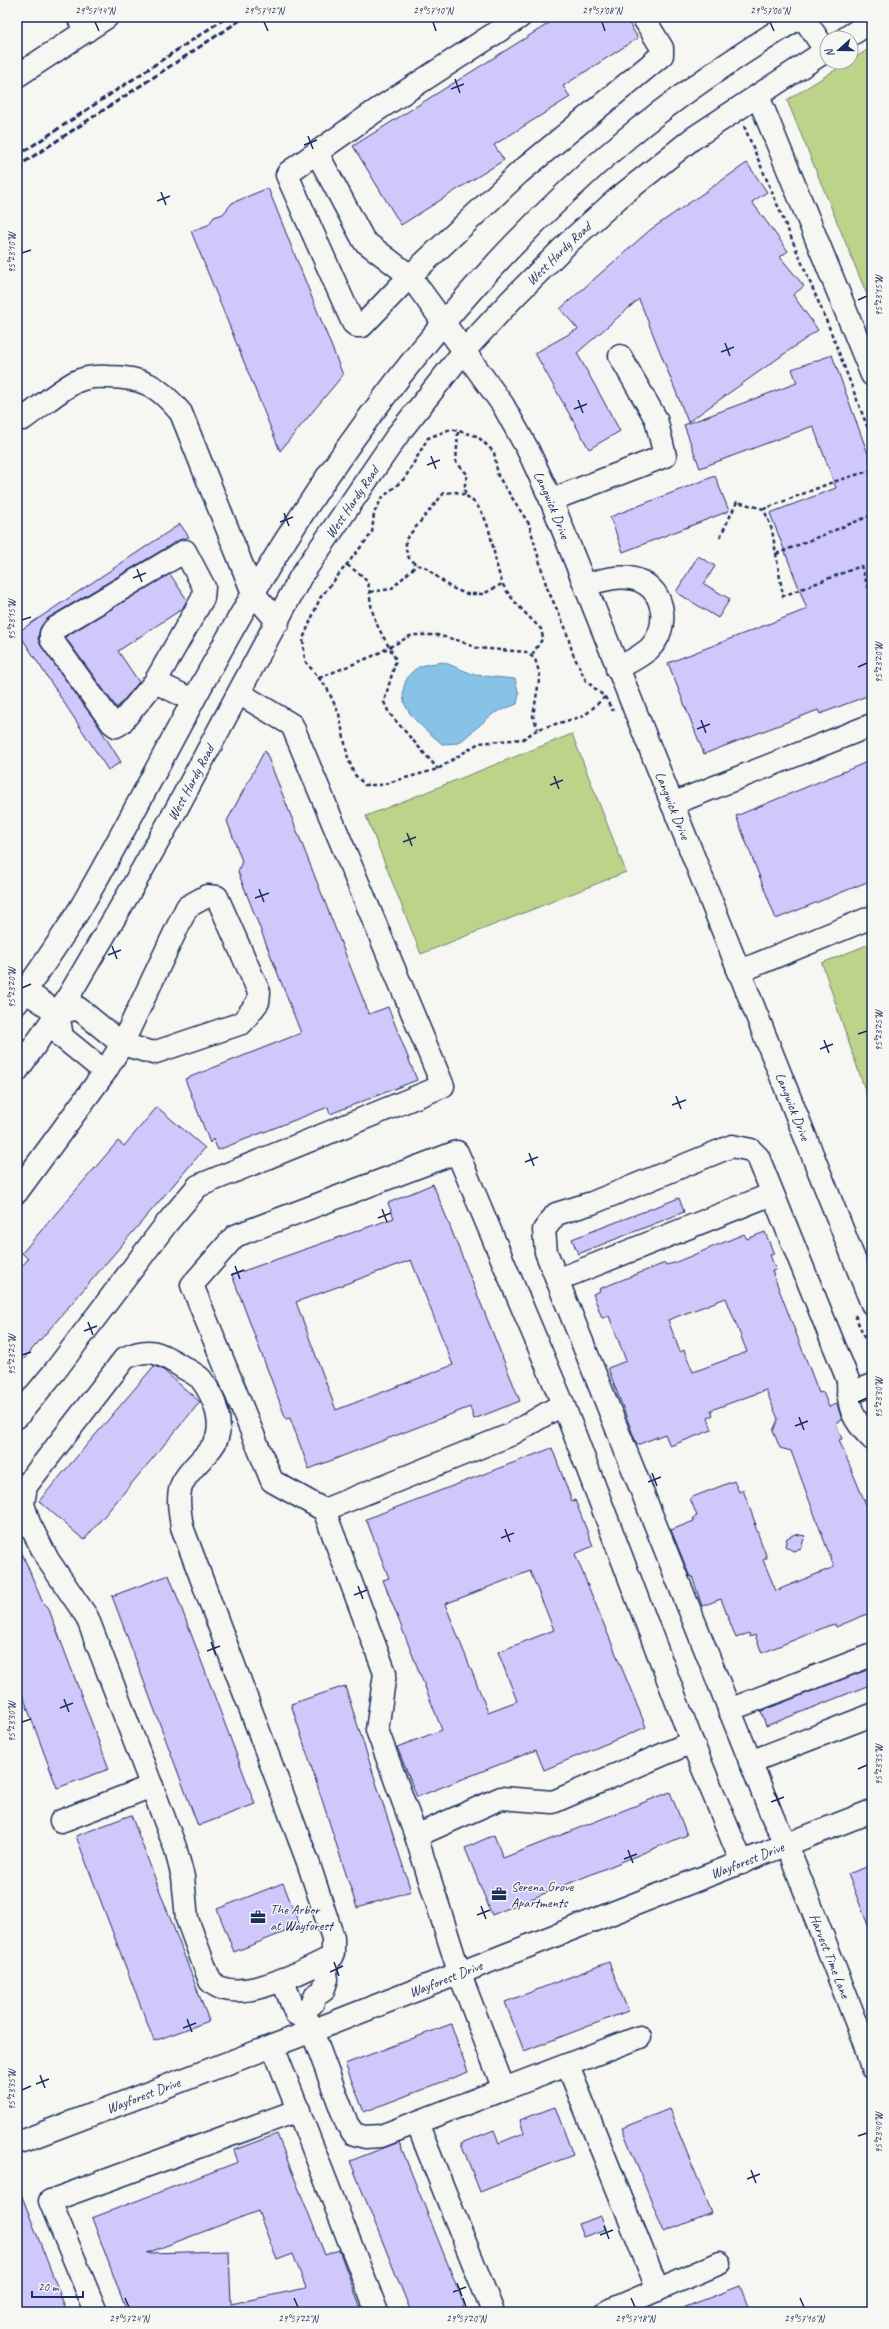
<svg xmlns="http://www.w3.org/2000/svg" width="889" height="2329" font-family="Caveat,sans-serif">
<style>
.green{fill:#bdd389;stroke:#6c8174}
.water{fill:#87c2e7;stroke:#5c87b0}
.building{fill:#d0c8fb;stroke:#1b2f5e;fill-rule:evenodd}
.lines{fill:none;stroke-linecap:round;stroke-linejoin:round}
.minor-casing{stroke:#1b2f5e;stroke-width:25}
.major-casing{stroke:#1b2f5e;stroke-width:25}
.path{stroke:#1b2f5e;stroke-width:2.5;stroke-dasharray:4 3;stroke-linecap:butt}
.minor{stroke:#f6f6f2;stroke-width:22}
.major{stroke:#f6f6f2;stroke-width:22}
.rail{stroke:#1b2f5e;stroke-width:3;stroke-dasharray:6 3;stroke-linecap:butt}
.ticks{fill:none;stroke:#1b2f5e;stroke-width:1.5}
.labels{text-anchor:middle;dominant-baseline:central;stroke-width:3;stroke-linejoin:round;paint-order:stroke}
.street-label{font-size:14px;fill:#1b2f5e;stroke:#f6f6f2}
.poi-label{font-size:14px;fill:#1b2f5e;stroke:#f6f6f2;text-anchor:start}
.neatline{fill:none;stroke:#1b2f5e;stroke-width:1.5}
.ticks-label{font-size:10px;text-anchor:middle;fill:#1b2f5e}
</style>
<rect width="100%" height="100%" fill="#f6f6f2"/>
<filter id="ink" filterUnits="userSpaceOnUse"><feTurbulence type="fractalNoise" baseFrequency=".025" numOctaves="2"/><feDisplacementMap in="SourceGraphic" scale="8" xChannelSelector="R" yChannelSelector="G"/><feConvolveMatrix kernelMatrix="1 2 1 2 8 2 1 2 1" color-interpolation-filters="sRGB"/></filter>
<g filter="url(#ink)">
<g class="green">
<polygon points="872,47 872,307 787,100"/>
<polygon points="572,734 626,872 421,954 366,816"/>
<polygon points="872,943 872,1111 822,963"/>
</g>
<path class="water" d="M443,662L475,675L515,679L519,694L517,704L494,713L459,743L442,744C431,734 417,724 409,712C398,697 403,675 419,667C426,664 436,663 443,662Z"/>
<g class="building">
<polygon points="559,17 625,17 638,38 563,86 570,97 494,145 504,160 401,225 353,146"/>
<polygon points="747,163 767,192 752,202 788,251 780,257 804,286 793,295 818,330 688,422 639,299 577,353 620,431 589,449 535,353 578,329 560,309 650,230"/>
<polygon points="268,188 343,375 280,451 191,231 208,225 214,217 223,214 232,203"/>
<polygon points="832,355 872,465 872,694 820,714 818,710 704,754 668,663 807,609 770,513 836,488 813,426 700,468 684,425 797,383 792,369"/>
<polygon points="715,476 729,511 623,552 610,517"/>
<polygon points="180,524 189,537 179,540 48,618 40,628 38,639 41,646 96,722 121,762 108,770 18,632"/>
<polygon points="698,556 715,566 704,584 730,599 718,618 676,592"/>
<polygon points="170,574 187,600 182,609 118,651 139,682 117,708 65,637"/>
<polygon points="265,750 369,1014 388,1007 417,1080 330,1114 328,1107 218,1150 213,1139 210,1143 185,1079 301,1033 238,872 242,861 227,821"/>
<polygon points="872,760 872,880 776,919 736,816"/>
<polygon points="157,1107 205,1148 17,1367 17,1272 28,1259 22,1253 118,1141 124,1146"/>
<path d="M433,1184L520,1401L474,1419L470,1407L309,1469L290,1418L286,1419L232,1275L394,1218L388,1203ZM411,1260L453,1365L336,1410L296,1302Z"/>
<polygon points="679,1198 684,1212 578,1254 572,1239"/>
<path d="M765,1232L774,1254L770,1255L776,1270L772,1271L819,1393L823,1392L829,1407L837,1404L842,1420L836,1423L842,1439L839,1440L872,1519V1612L836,1627L835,1624L828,1626L762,1653L755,1635L750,1637L749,1633L736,1638L721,1599L702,1606L692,1576L690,1577L671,1530L694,1521L693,1518L697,1516L690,1498L734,1481L739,1492L743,1490L756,1525L754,1523L767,1558L763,1560L776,1591L779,1589L780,1591V1589L834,1567L791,1451L780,1448L773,1431L778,1419L766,1390L711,1410L713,1416L708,1418L712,1430L670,1446L665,1434L637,1445L608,1368L626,1361L625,1358L609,1316L602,1318L593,1294L600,1291L599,1289L665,1263L666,1265L674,1263L744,1234L747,1239ZM726,1298L747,1352L693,1372L684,1350L680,1352L668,1320Z"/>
<polygon points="154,1366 162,1369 200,1402 84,1540 39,1501"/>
<path d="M552,1448L572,1501L575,1500L593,1546L575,1554L646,1727L544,1770L536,1750L417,1797L397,1747L442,1730L383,1580L389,1578L366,1519ZM530,1571L554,1630L498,1652L517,1701L488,1712L445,1604Z"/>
<polygon points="795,1534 805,1536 801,1548 793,1551 785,1546 787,1538"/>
<polygon points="17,1541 42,1601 48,1607 109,1769 57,1788 17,1680"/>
<polygon points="169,1575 255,1804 198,1826 112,1596"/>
<polygon points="872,1668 872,1684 766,1726 761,1711"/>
<polygon points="345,1686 411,1891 357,1908 291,1704"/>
<polygon points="670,1792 687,1835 492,1915 465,1848 494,1835 503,1858"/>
<polygon points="131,1815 209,2021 154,2041 76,1836"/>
<polygon points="872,1865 872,1933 871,1933 848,1874"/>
<polygon points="283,1883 300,1926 234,1952 217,1909"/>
<polygon points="609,1962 628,2011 524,2051 505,2002"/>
<polygon points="451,2024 468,2072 364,2112 345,2064"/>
<polygon points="555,2107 573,2155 480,2192 461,2143 494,2130 499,2143 524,2133 520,2120"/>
<polygon points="669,2109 712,2213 664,2232 622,2128"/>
<path d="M277,2134L325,2255L339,2250L362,2312H127L92,2218L238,2162L234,2150ZM258,2211L277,2260L293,2254L306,2288L231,2304L229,2251L147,2253Z"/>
<polygon points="399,2142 467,2312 411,2312 350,2161"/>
<polygon points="17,2186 18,2186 67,2312 17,2312"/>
<polygon points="601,2216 606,2229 583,2237 578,2224"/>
<polygon points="740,2286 750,2312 675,2312 675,2311"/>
</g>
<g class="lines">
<g class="minor-casing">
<g id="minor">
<polyline points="78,17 86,31"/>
<polyline points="520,17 374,112 289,172 287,175 353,323 357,326 362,326 410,276 519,173 662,55 662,48 643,17"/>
<polyline points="803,17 826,51"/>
<polyline points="846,38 872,21"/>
<polyline points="758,96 872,375"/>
<path id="s1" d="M317,153L364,241L410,276L503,405L528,450L551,500L872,1304"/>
<path d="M23,419C40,407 57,392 75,382C85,377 97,376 108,377C143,377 159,386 181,413L253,593L278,622"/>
<polyline points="551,500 665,456 656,419 620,356"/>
<polygon points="185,551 204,587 203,598 155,682 121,723 116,726 112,723 51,639 51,634 54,629"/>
<path d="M585,585C600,581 614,576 630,578C665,584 672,626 649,649C640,657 627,663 617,669"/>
<polyline points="155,682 193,700"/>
<polyline points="672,804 872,725"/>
<polyline points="738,972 872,917"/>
<path d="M17,1003C39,971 61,940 81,907C141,803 193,695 254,592C355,421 475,267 627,138C681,93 740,54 800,17"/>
<polyline points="58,1013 62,1037 105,1072"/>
<path id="s2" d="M17,1071L67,999L129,893L177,808L301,576L399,433L464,351L512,299L568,243L617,199L692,139L827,50"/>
<polyline points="17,1192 105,1072 122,1044 187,907 207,896 217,897 259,992 258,1002 242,1023 153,1053 122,1044 78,1008 58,1013 25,991"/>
<polyline points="557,1280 772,1194"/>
<polyline points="848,1394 872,1385"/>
<polyline points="17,1417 55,1371 167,1223 198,1186 443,1086 292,725 239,693"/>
<path id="s3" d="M872,1439C852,1419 848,1408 848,1380L758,1157L751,1150L732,1146L592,1203L556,1214L544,1230L546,1252L773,1818L787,1845L864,2042L872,2068"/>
<polyline points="324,1510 510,1435 563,1404"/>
<polyline points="729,1710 872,1655"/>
<polyline points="750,1762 872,1715"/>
<polyline points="61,1821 152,1786"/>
<polyline points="416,1836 501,1798 553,1802 692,1742"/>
<polyline points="282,1979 296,2014 307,2018 347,2124 354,2134 365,2137 381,2136 640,2037"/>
<path d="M312,2004L316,1995L323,1991L327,1979L325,1968L333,1953V1938L308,1862L182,1527C180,1512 176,1495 183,1482C190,1469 203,1459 212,1447C227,1428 214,1396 201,1379C196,1374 187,1370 181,1366C159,1352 149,1347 125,1358L26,1486L23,1504L29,1523L48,1560L87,1617L175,1847L183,1877L187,1919L210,1981C236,2007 301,1972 328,1959"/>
<polyline points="273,2046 377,2312"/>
<polyline points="568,2066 658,2290"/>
<polyline points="503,2087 459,1972 416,1836 377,1730 385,1673 324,1510 272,1481 192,1285 235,1236 457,1152 563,1404 692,1742 742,1863"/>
<polyline points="417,2123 493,2312"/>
<path id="s4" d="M17,2143L312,2031L872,1811"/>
<polyline points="96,2312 50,2201 299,2110"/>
<polyline points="606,2312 720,2263"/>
</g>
</g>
<g class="major-casing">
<polyline id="major" points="17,76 107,17"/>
</g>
<g class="path">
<polyline points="744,126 829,327 872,439"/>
<path d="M458,432L456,462L468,475L465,482V495C495,514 490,553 502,582C506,595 531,619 541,629L543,638L531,656"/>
<polyline points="872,470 833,482 764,509 772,530 783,596 861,566 872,598"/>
<polyline points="465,495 456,492 444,493 406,539 406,550 409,558 417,565 425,567 450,587 466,594 483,594 502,584"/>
<polyline points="720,537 737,502 764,509"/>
<polyline points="776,554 872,515"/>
<path d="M347,565C378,585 365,585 373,613C377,629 389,645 396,660L384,702L389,713L438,769"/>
<polyline points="370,592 391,589 417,565"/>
<polyline points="319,678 373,656 412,635 437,635 460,641 477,648 526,652 535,659 540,675 533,716 538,729"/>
<polyline points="605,697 584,716 538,729 523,739 479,743 438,769 380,785 365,785 354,774 348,758 339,714 327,688 305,661 303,639 320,598 372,533 374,513 382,498 405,478 428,438 451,429 477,436 494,452 498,476 529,524 547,588 565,627 573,654 586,681 605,697 613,711"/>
<polyline points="855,1315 872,1357"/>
</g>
<use href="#minor" class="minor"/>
<use href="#major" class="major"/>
<g class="rail">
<polyline points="17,156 227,17"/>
<polyline points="17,167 245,17"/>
</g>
</g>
</g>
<path class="ticks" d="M95,22L99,31M264,22L268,31M433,22L436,31M602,22L605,31M770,22L774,31M455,79L460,93M451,89L464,84M308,136L313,149M304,145L317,140M161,192L166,205M157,201L170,196M22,253L31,250M858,300L867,296M725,343L730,356M721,352L734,347M578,400L583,413M574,409L587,404M431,456L436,469M427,465L440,460M284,513L289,526M280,522L293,517M137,569L142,582M133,578L146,573M22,620L31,617M858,667L867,663M701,720L706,733M697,729L710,724M554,776L559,789M550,785L563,780M407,833L412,846M403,842L416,837M259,889L264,902M255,898L269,893M112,946L117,959M108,955L121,950M22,988L31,984M858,1034L867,1031M824,1040L829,1053M820,1049L833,1044M676,1096L681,1109M672,1105L686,1100M529,1153L534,1166M525,1162L538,1157M382,1209L387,1222M378,1218L391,1213M235,1266L240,1279M231,1275L244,1270M88,1322L93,1335M84,1331L97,1326M22,1355L31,1352M858,1402L867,1398M799,1417L804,1430M795,1426L808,1421M652,1473L657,1486M648,1482L661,1477M505,1529L510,1542M501,1538L514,1533M358,1586L363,1599M354,1595L367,1590M211,1642L216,1655M207,1651L220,1646M64,1699L69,1712M60,1708L73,1703M22,1722L31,1719M858,1769L867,1765M775,1793L780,1806M771,1802L784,1797M628,1850L633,1863M624,1859L637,1854M481,1906L486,1919M477,1915L490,1910M334,1962L339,1976M330,1972L343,1966M187,2019L192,2032M183,2028L196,2023M40,2075L45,2088M36,2084L49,2079M22,2090L31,2086M858,2136L867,2133M751,2170L756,2183M747,2179L760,2174M604,2226L609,2239M600,2235L613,2230M457,2283L462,2296M453,2292L466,2287M125,2298L129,2307M294,2298L298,2307M463,2298L466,2307M631,2298L635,2307M800,2298L804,2307"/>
<defs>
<g id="office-bare" transform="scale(1.2)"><path d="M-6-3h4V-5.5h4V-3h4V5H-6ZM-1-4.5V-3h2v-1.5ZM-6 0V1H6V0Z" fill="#1b2f5e" stroke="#f6f6f2" stroke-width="2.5" paint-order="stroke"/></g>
</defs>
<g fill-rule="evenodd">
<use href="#office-bare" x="499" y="1894"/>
<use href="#office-bare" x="258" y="1917"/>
</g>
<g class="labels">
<g class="street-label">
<text stroke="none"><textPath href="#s2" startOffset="985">West Hardy Road</textPath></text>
<text stroke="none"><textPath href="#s2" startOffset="661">West Hardy Road</textPath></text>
<text stroke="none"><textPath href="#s1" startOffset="428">Langwick Drive</textPath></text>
<text stroke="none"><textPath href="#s2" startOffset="337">West Hardy Road</textPath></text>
<text stroke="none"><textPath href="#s1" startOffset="752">Langwick Drive</textPath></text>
<text stroke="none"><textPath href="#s1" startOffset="1076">Langwick Drive</textPath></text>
<text stroke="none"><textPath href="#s4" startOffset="783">Wayforest Drive</textPath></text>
<text stroke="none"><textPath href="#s3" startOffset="1326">Harvest Time Lane</textPath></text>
<text stroke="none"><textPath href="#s4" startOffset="459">Wayforest Drive</textPath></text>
<text stroke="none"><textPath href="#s4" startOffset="135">Wayforest Drive</textPath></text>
</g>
<g class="poi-label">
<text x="511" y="1886">Serena Grove<tspan x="511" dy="16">Apartments</tspan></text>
<text x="270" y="1909">The Arbor<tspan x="270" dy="16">at Wayforest</tspan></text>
</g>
</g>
<rect width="889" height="2329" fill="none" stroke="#f6f6f2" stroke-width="44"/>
<g transform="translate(839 50) rotate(249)"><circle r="19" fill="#f6f6f2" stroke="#9ea6b7"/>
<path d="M0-3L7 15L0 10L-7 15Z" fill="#1b2f5e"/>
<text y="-6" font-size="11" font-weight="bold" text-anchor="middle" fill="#1b2f5e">N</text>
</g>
<path d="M32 2291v6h51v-6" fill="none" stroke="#1b2f5e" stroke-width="2"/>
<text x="38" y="2291" font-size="12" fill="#1b2f5e" stroke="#f6f6f2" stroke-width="3" paint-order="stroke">20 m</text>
<rect x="22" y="22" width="845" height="2285" class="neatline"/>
<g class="ticks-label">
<text x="95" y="14">29°57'14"N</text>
<text x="264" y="14">29°57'12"N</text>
<text x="433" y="14">29°57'10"N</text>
<text x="602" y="14">29°57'08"N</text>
<text x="770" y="14">29°57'06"N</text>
<text transform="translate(11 253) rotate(-90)" y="4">95°23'10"W</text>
<text transform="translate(878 296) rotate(-90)" y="4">95°23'15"W</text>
<text transform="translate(11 620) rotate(-90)" y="4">95°23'15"W</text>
<text transform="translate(878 663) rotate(-90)" y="4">95°23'20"W</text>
<text transform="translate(11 988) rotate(-90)" y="4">95°23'20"W</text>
<text transform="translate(878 1031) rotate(-90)" y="4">95°23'25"W</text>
<text transform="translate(11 1355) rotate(-90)" y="4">95°23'25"W</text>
<text transform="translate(878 1398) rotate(-90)" y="4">95°23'30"W</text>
<text transform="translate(11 1722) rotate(-90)" y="4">95°23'30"W</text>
<text transform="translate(878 1765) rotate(-90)" y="4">95°23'35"W</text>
<text transform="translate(11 2090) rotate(-90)" y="4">95°23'35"W</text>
<text transform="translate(878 2133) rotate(-90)" y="4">95°23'40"W</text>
<text x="129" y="2322">29°57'24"N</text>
<text x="298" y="2322">29°57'22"N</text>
<text x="466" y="2322">29°57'20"N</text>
<text x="635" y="2322">29°57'18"N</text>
<text x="804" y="2322">29°57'16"N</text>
</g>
</svg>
